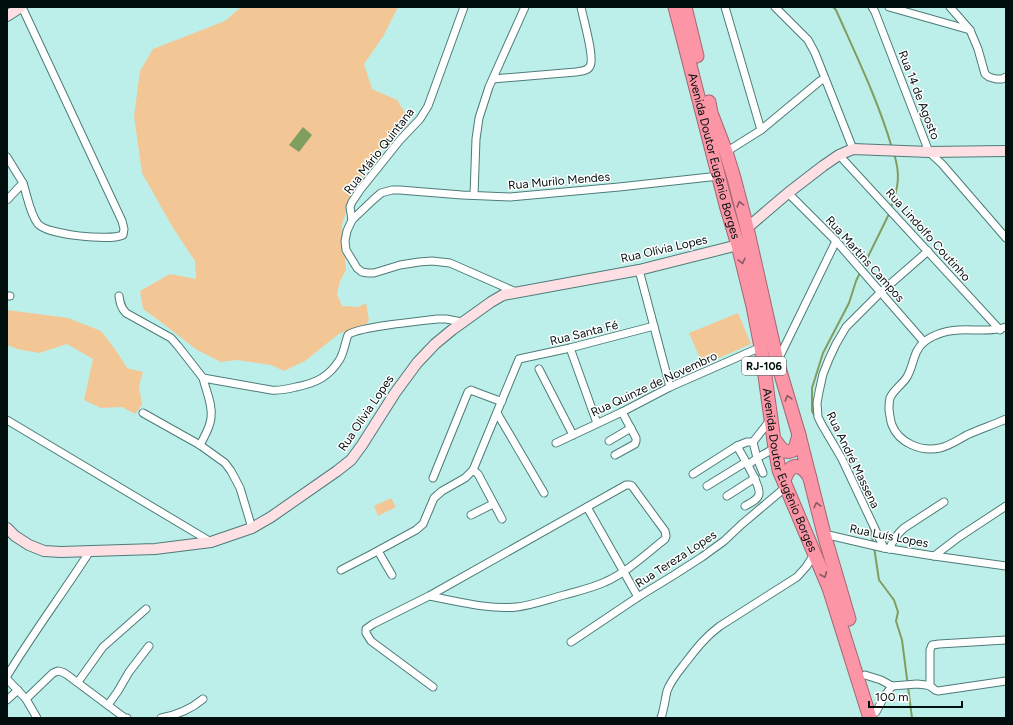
<svg xmlns="http://www.w3.org/2000/svg" width="1013" height="725" font-family="Figtree,sans-serif">
<style>
.green{fill:#f3c795}
.water{fill:#809e60}
.lines{fill:none;stroke-linecap:round;stroke-linejoin:round}
.stream{stroke:#809e60;stroke-width:2}
.street-casing{stroke:#4d7c78;stroke-width:9}
.secondary-casing{stroke:#4d7c78;stroke-width:12}
.highway-casing{stroke:#a46671;stroke-width:15}
.street{stroke:#fff;stroke-width:7}
.secondary{stroke:#fedfe4;stroke-width:10}
.highway{stroke:#fc95a6;stroke-width:13}
.oneway{stroke:#8b5962}
.labels{text-anchor:middle;dominant-baseline:central;stroke-width:3;stroke-linejoin:round;paint-order:stroke}
.shield{fill:#fff;stroke:#4c5756;stroke-width:1}
.shield-label{font-size:11px;font-weight:bold;fill:#000f0e}
.street-label{font-size:12px;fill:#000f0e;stroke:#fff}
</style>
<rect width="100%" height="100%" fill="#bdefea"/>
<g class="green">
<polygon points="241,7 398,7 384,35 364,64 372,89 397,100 408,117 408,124 401,131 387,142 373,160 351,195 342,225 346,270 340,281 337,294 342,306 358,307 366,303 369,320 365,326 340,333 305,361 284,371 271,365 236,360 221,362 197,350 157,319 143,309 140,291 170,274 196,279 195,261 173,228 142,173 134,116 140,71 153,49 225,21"/>
<polygon points="7,310 68,318 101,331 115,349 127,368 143,372 139,386 142,405 135,414 122,407 101,408 84,400 93,359 67,344 39,353 17,349 7,345"/>
<polygon points="738,313 751,344 703,365 689,333"/>
<polygon points="391,498 396,507 378,516 374,506"/>
</g>
<polygon class="water" points="303,127 312,135 299,152 289,145"/>
<g class="lines">
<g class="stream">
<path d="M833,7L836,10C856,55 878,100 892,148"/>
<path d="M891,208C898,188 901,175 894,154"/>
<polyline points="816,418 812,411 812,388 823,353 849,303 856,281 890,212"/>
<polyline points="870,525 873,543"/>
<polyline points="874,547 879,580 894,600 898,612 896,621 902,640 912,718"/>
</g>
<g class="street-casing">
<g id="street">
<path d="M22,7L122,221L124,229L123,235C109,241 48,235 38,224C30,214 27,195 23,183"/>
<polyline points="725,7 761,130"/>
<polyline points="775,7 808,40 815,53 853,149"/>
<polyline points="872,7 875,12 929,152 942,164 1006,238"/>
<polyline points="889,7 970,30"/>
<polyline points="950,7 970,30 978,49 985,74 989,77 996,79 1002,79 1006,77"/>
<path d="M493,79L576,72C581,71 588,71 590,66C595,58 583,18 581,7"/>
<polyline points="726,152 761,130 820,81 825,79"/>
<polyline points="839,155 1000,330"/>
<polyline points="7,157 23,183 7,200"/>
<polyline points="788,193 836,241 924,342"/>
<polyline points="474,195 476,139 479,118 489,87 525,7"/>
<polyline points="352,220 350,207 352,202 360,190 400,140 420,119 428,106 464,7"/>
<polyline points="639,270 670,387"/>
<polyline points="516,292 450,263 432,261 419,262 400,265 374,273 368,273 362,272 357,268 346,250 345,241 347,231 352,220 373,200 381,193 392,190 400,190 412,191 462,195 510,197 619,187 719,176"/>
<polyline points="7,296 10,296"/>
<path d="M119,296C120,303 121,308 126,313L171,338L178,346L203,378L271,390C280,391 288,389 296,387C316,383 329,377 340,359C344,352 345,343 348,335C357,327 421,321 437,319H446L462,322"/>
<path d="M1006,327C995,331 985,330 973,330C957,329 938,331 924,342C913,351 914,365 907,377C902,385 894,389 890,398C889,402 889,406 889,410C890,415 890,420 892,425C899,443 921,452 940,448C949,446 958,440 967,435C980,429 993,425 1006,419"/>
<polyline points="570,348 597,423"/>
<polyline points="778,360 836,241"/>
<polyline points="539,369 573,435"/>
<polyline points="143,413 200,445 225,463 231,471 240,488 252,528"/>
<polyline points="497,413 544,493"/>
<polyline points="7,420 211,542"/>
<polyline points="609,441 631,428"/>
<polyline points="753,442 771,419"/>
<polyline points="556,443 622,412 670,387 761,347"/>
<path d="M200,445C204,437 210,428 211,418C213,405 206,391 203,378"/>
<path d="M737,446C742,455 761,486 759,494C758,500 750,503 745,506"/>
<polyline points="615,455 635,444 636,441 636,438 622,412"/>
<polyline points="748,465 757,458 775,448"/>
<polyline points="473,470 478,474 502,519"/>
<polyline points="693,474 737,446 747,442 753,442 757,458 763,473"/>
<polyline points="433,478 468,392 471,390 473,391 497,400 502,401"/>
<polyline points="707,486 746,462"/>
<polyline points="727,496 755,478"/>
<polyline points="587,507 638,597"/>
<polyline points="471,515 493,504"/>
<polyline points="824,534 884,548 934,556 959,537 1006,506"/>
<polyline points="884,548 842,459 822,425 818,417 817,403 819,392 823,374 829,359 836,344 846,327 880,293 928,251"/>
<path d="M889,549C893,541 896,535 904,528L944,502"/>
<polyline points="378,551 392,575"/>
<polyline points="934,556 1006,566"/>
<polyline points="341,570 370,555 416,530 423,524 434,498 442,491 465,478 473,470 519,359 570,348 654,326"/>
<path d="M429,596C456,601 489,610 517,607C533,605 549,599 564,595C578,591 592,588 605,582C626,573 646,554 665,539L666,536L665,531L632,486L630,485H626L429,596L373,624L366,629V633L371,641L433,687"/>
<polyline points="571,642 638,597 674,575 702,557 724,541 742,524 786,487"/>
<polyline points="865,675 881,680 892,686 917,684 926,685 930,686 935,690 938,691 1006,681"/>
<path d="M7,676C33,633 63,593 90,551"/>
<polyline points="7,679 26,699 37,718"/>
<polyline points="78,682 103,647 146,609"/>
<polyline points="930,686 930,650 932,645 939,644 1006,640"/>
<polyline points="26,699 53,673 58,671 62,672 66,674 125,718 127,718"/>
<polyline points="7,700 18,690"/>
<polyline points="108,705 118,691 129,672 149,646"/>
<polyline points="876,712 884,697 892,686"/>
<path d="M161,718C177,715 190,710 203,699"/>
<path d="M661,718C664,709 665,700 667,691C671,680 679,671 686,662C696,649 706,636 720,626L797,577L806,567L815,553"/>
</g>
</g>
<g class="secondary-casing">
<g id="secondary">
<polyline points="7,16 21,7"/>
<polyline points="747,228 788,193 823,166 839,155 853,149 929,152 1006,151"/>
<polyline points="7,528 15,536 29,545 44,551 61,552 155,549 211,542 252,528 271,517 337,471 351,460 362,445 395,393 417,363 435,344 452,330 491,302 503,295 639,270 738,245"/>
</g>
</g>
<g class="highway-casing">
<g id="highway">
<path id="s1" d="M675,7L726,205L738,245L753,306L761,347L775,448L779,470L829,588L870,718"/>
<polyline points="685,7 697,56"/>
<polyline points="709,102 711,113 726,152 734,178 747,228 777,361 799,435 824,534 849,619"/>
<path d="M774,439C780,447 784,456 795,449L799,435"/>
<path d="M784,481C786,474 791,462 801,468C805,470 808,474 810,478"/>
</g>
</g>
<use href="#street" class="street"/>
<use href="#secondary" class="secondary"/>
<use href="#highway" class="highway"/>
</g>
<defs><path id="oneway-chevron" d="M-2-3.5L2.5 0L-2 3.5" fill="none" stroke-width="1.6" stroke-linecap="round" stroke-linejoin="round"/></defs>
<g class="oneway">
<use href="#oneway-chevron" transform="translate(740 204) rotate(-105)"/>
<use href="#oneway-chevron" transform="translate(742 261) rotate(76)"/>
<use href="#oneway-chevron" transform="translate(788 398) rotate(-107)"/>
<use href="#oneway-chevron" transform="translate(817 505) rotate(-104)"/>
<use href="#oneway-chevron" transform="translate(824 575) rotate(68)"/>
</g>
<g class="labels">
<rect class="shield" x="742" y="357" width="44" height="18" rx="3"/>
<g class="shield-label">
<text x="764" y="366">RJ-106</text>
</g>
<g class="street-label">
<text transform="translate(919 95) rotate(69)">Rua 14 de Agosto</text>
<text transform="translate(379 151) rotate(-52)">Rua Mário Quintana</text>
<text stroke="none"><textPath href="#s1" startOffset="154">Avenida Doutor Eugênio Borges</textPath></text>
<text transform="translate(559 181) rotate(-5)">Rua Murilo Mendes</text>
<text transform="translate(928 235) rotate(48)">Rua Lindolfo Coutinho</text>
<text transform="translate(664 249) rotate(-13)">Rua Olívia Lopes</text>
<text transform="translate(865 259) rotate(48)">Rua Martins Campos</text>
<text transform="translate(584 333) rotate(-14)">Rua Santa Fé</text>
<text transform="translate(654 384) rotate(-25)">Rua Quinze de Novembro</text>
<text transform="translate(366 413) rotate(-56)">Rua Olívia Lopes</text>
<text transform="translate(853 460) rotate(64)">Rua André Massena</text>
<text stroke="none"><textPath href="#s1" startOffset="478">Avenida Doutor Eugênio Borges</textPath></text>
<text transform="translate(889 536) rotate(11)">Rua Luís Lopes</text>
<text transform="translate(676 559) rotate(-33)">Rua Tereza Lopes</text>
</g>
</g>
<rect width="1013" height="725" fill="none" stroke="#000f0e" stroke-width="16"/>
<path d="M869 701v6h93v-6" fill="none" stroke="#000f0e" stroke-width="2"/>
<text x="875" y="701" font-size="12" fill="#000f0e" stroke="#ffffff" stroke-width="3" paint-order="stroke">100 m</text>
</svg>
